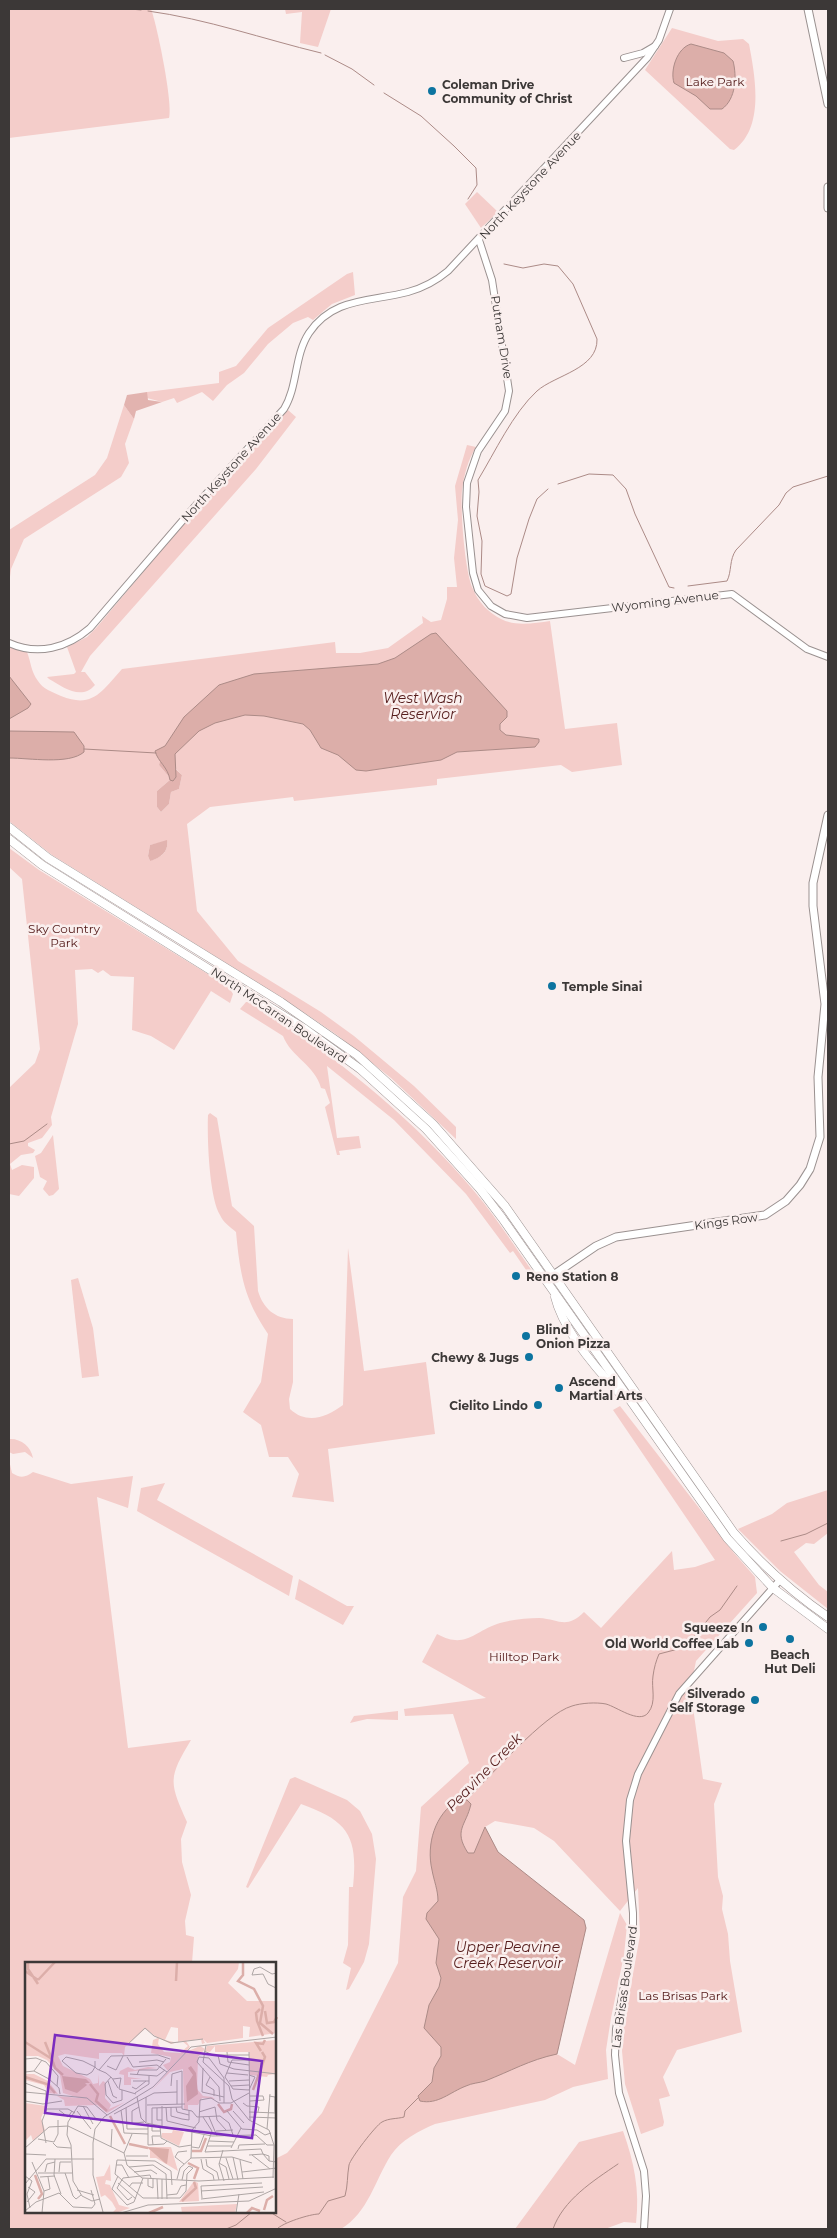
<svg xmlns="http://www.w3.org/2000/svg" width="837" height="2238" font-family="Montserrat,sans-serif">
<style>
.green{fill:#f4cdca;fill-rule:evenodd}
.forest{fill:#e2b3af}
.water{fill:#dcaea9;stroke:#ac8b87}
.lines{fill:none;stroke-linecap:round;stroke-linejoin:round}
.stream{stroke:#ac8b87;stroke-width:1}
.tertiary-casing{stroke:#9a9190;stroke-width:8}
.secondary-casing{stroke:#9a9190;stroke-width:9}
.primary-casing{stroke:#9a9190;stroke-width:9}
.tertiary{stroke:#fff;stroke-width:6}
.secondary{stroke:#fff;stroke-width:7}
.primary{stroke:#fff;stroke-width:8}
.poi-dot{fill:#0c74a0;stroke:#faefee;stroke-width:2}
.labels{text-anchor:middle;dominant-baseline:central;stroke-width:5;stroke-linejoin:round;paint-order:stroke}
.park-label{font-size:12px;fill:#511817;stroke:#faefee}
.poi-label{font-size:12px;font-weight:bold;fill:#3c3837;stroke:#faefee;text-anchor:start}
.street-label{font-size:12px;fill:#3c3837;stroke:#faefee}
.water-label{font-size:14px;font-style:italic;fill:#561d1c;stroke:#faefee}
.inset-river{fill:none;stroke:#dcaea9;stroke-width:2.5}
.inset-road{fill:none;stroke:#aea6a5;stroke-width:1}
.view{fill:#7b2cbf;fill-opacity:0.15;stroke:#7b2cbf;stroke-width:2.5}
.inset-edge{fill:none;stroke:#3c3837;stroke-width:2.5}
</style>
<rect width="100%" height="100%" fill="#faefee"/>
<g class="green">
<path d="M9,9H151C157,25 173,103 169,118L9,138Z"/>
<polygon points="285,9 331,9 318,47 300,43 302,12 286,14"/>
<path d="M672,28L718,41L743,39L749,44C755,76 765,127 734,150L730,149L645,70Z"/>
<polygon points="477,192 498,212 481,228 465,204"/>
<polygon points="353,272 355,295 332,304 313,320 308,317 293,323 268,344 244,373 227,385 213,401 202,392 177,403 174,398 162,402 147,398 147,392 219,383 219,372 236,366 268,328 347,274"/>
<polygon points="124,405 134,419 125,444 129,463 121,477 24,539 11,569 9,585 9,530 95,475 107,458"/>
<path d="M288,410L296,417L256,469L90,656L81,672H85L95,685C81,701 63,687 49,679L47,677L74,674L76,672L67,647L87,637L97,627L196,509Z"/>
<path d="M467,445L476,447C468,460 464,475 462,490C460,509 465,574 473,589C478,602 489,613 501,619C516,627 535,623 550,621L565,729L617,723L622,765L572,772L561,765L437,779V785L294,801L293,797L210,807L187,824L197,911L238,961L321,1012L354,1036L414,1086L456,1127V1139L391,1078L337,1035L281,997L52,855L9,821V645L27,652C31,662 31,672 38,681C43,689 52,692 61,696C93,709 102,691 122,669L335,642L336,653H360L388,648L423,623L422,616L431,622L441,620L447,599V587H457L454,558L458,520L455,486ZM215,706H218L222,711L221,720L210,719L197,729L180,749L177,751L171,749V744L184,727ZM470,724L472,728L461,735L464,742L453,741L451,745L442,749L445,736ZM166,753L171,757L173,766L182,775L179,789L171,792L169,804L161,812L157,807V791L171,779L159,765ZM167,841C169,852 160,858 150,861L148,856L150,845Z"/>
<polygon points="9,848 39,870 229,987 233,994 230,1003 211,991 174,1050 151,1036 132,1030 134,977 111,976 103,970 98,973 92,969 75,970 78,1024 51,1117 52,1125 42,1138 28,1143 28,1146 35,1150 33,1153 21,1155 10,1164 12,1170 22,1165 34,1167 34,1178 19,1196 9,1194 9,1088 35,1063 40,1049 22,879 9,867"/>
<path d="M246,1002H251C334,1055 411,1116 474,1191C496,1217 515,1247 535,1275L533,1280L513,1251L510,1253L466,1194L394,1120L327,1066L337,1138L359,1136L361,1148L339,1151L340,1155H337L325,1107L330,1103L325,1089L321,1088C315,1065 291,1057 283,1036L240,1009Z"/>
<path d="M210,1113L217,1118L232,1206L254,1226L258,1291C263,1308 275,1319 293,1319V1382L289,1399L290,1409C307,1425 327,1417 343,1405L348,1248L364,1371L426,1362L435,1434L328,1449L334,1502L292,1497L299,1474L288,1457H269L261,1425L243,1412L261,1382L268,1334C244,1299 240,1274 236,1232C230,1227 223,1222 220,1215C209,1197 207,1136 208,1115Z"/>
<polygon points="53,1135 59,1189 53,1195 49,1196 43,1189 47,1181 40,1177 35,1156 41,1153"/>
<polygon points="78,1278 93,1328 99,1376 82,1378 71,1280"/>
<path d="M620,1406L734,1553L755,1577L757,1593L696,1661L689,1696L692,1700L703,1779L722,1783L714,1804L718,1877L723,1896L722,1909L728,1934L730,1961L742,2032L677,2050L663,2077L670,2096L659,2099L664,2122L663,2126L641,2134L625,2084L622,2051L624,2024L640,1935L638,1888L620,1911L554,1841L534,1828L495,1821L485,1827L498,1852L584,1920L586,1928L557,2054L575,2065L620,1913L627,1925L624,1955L611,2018L606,2050L608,2079L573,2087L545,2100L435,2124C420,2130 400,2141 391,2155C375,2180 368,2213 341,2229H9V1460L12,1473C20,1478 25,1478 33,1472L71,1484L133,1476L128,1508L97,1497L128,1748L191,1740C168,1778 169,1782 187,1822L181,1839L182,1862L191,1895L185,1921L186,1935L194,1937L192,1963H26V2212H275V2159L287,2153L322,2113L398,1963L403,1897L416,1871L421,1807L469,1763L453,1714L405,1716L404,1709L486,1698L422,1662L437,1634C465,1649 472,1633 497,1624C509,1620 526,1618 539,1618C559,1619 566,1630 584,1612L601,1628L672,1551L674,1570L695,1567L715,1560L613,1410Z"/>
<path d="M9,1439C20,1438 31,1446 33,1458L25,1452L13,1454L9,1452Z"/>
<polygon points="165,1483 157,1500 293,1576 289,1596 137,1511 141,1488"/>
<polygon points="828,1490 828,1533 814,1544 806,1543 794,1552 819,1585 828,1592 828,1609 780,1571 738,1529 772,1514 787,1503"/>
<polygon points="299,1579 347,1606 354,1606 343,1625 295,1599"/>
<polygon points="398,1711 398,1720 367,1719 350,1723 354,1716"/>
<path d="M295,1777L347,1800L360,1811L372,1834L376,1859L369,1944L364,1962L349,1989L346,1990L351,1968L343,1963L348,1945L349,1887H353C358,1837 349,1821 301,1804L248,1888L246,1887L290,1779Z"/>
<path d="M623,2131C634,2162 640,2190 636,2223L624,2222L605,2229H515L579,2142Z"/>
</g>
<g class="forest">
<polygon points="147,392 148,400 162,402 136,411 134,419 124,405 127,395"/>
<polygon points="162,757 182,775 179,789 171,792 169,804 161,812 157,807 157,791 171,779 159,765"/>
<path d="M167,840C169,852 160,858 150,861L148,856L150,845Z"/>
</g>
<g class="water">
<path d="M691,44L724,53L733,61C737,76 736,99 722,109H710L696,96L674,83C670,70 677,48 691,44Z"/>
<path d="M436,633L507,711V717L500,724V730L506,735L539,739V742L535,747L457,752L441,760L366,771L356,770L338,755L321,748L310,730L303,724L264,716L245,715L215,723L199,731L175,754L176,777L173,781L170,780C168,767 158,762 155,751L165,746L184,717L219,685L254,674L378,664L395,658L431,634Z"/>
<polygon points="9,676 31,704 28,708 9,719"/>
<path d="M9,731L74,732L84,746V752C69,765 29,758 9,758Z"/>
<path d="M458,1800H467L471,1804C466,1826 453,1830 468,1853H474L485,1827L498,1852L584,1920L586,1928L557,2054C529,2060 511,2071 485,2081C479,2083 472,2083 466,2086C450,2092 438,2105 420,2101L418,2096L432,2082L434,2068L441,2056V2047L424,2028L429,2005L439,1987L441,1978L436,1963L439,1939L426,1919L427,1913L438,1901C438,1890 434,1881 432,1870C426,1844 435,1814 458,1800Z"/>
</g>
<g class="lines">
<g class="stream">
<polyline points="130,9 141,10"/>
<path d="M148,11C207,19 263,39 321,53"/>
<polyline points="325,55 352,69 374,85"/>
<polyline points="384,93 421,116 454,146 476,168 477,185 468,199"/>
<path d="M504,264L523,268L544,264L558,266L573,284L597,339C598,369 555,375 537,391C513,413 495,452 478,480L479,492L477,516L482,541L481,574L485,586L507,596L511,594L517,558L529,519L537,499L548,489"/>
<polyline points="558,484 589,474 613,475 626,489 635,514 669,587 674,588"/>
<path d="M688,586L727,581C732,571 729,560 736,550L779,505L786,493L793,487L828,476"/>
<polyline points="84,749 156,753"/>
<polyline points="9,1144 24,1141 47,1124"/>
<polyline points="781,1541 806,1534 828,1523"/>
<path d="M466,1800C490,1777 544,1714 572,1706C581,1703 596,1702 606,1704C617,1707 639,1724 648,1713C657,1702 651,1688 653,1676C654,1668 656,1661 659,1654L686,1647L710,1617L720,1610L737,1586"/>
<polyline points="270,2212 286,2222"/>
<polyline points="226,2229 236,2225 252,2212"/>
<path d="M277,2229C282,2223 310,2214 319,2214L328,2201L345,2196C348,2185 347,2176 349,2165C350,2159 376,2125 382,2122C389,2118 397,2119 404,2117L405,2111L418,2098"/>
<path d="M553,2229C563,2200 593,2181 618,2164"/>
</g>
<g class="tertiary-casing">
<g id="tertiary">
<polyline points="624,58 643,53 655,46"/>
<polyline points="479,240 492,280 509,391 505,411 478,451 467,483 466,507 473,573 478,590 491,606 505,614 527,618 732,594 807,649 828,657"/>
<path d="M9,643C38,656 67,648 90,628L196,505L284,409C298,386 294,356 309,333C333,297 370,302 408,292C423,288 436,281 448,271L647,58L659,40L670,9"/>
<polyline points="644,2229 646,2196 644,2171 619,2093 615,2055 616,2029 633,1938 633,1913 626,1841 630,1800 638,1774 679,1694 780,1580"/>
</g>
</g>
<g class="secondary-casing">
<g id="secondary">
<polyline points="808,9 828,104"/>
<polyline points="828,187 828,208"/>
<polyline points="546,1280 596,1246 616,1237 765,1215 786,1201 800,1185 810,1169 820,1137 818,1077 825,1004 813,906 813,883 828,815"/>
</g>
</g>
<g class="primary-casing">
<g id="primary">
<path d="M9,827L48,858L281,1002L357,1055L433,1124L505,1206L734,1533C762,1565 793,1593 828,1617"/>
<polyline points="9,839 42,865 305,1029 360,1069 426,1129 480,1189 502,1218 727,1538 773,1588 828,1629"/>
<path d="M555,1297C563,1330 598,1371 622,1396"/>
</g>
</g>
<use href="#tertiary" class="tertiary"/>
<use href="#secondary" class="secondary"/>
<use href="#primary" class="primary"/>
</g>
<g class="poi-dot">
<circle cx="432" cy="91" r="5"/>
<circle cx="552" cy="986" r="5"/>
<circle cx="516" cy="1276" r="5"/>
<circle cx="526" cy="1336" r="5"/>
<circle cx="529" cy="1357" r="5"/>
<circle cx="559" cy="1388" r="5"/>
<circle cx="538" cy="1405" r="5"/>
<circle cx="763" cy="1627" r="5"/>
<circle cx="790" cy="1639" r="5"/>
<circle cx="749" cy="1643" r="5"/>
<circle cx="755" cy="1700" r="5"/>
</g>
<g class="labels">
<g class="park-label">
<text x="715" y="81">Lake Park</text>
<text x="64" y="928">Sky Country<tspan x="64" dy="14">Park</tspan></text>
<text x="524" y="1656">Hilltop Park</text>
<text x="683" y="1995">Las Brisas Park</text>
</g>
<g class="poi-label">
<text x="442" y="84">Coleman Drive<tspan x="442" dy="14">Community of Christ</tspan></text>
<text x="562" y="986">Temple Sinai</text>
<text x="526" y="1276">Reno Station 8</text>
<text x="536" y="1329">Blind<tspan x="536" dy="14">Onion Pizza</tspan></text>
<text x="519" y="1357" text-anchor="end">Chewy &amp; Jugs</text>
<text x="569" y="1381">Ascend<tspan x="569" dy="14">Martial Arts</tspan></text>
<text x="528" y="1405" text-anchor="end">Cielito Lindo</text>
<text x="753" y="1627" text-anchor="end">Squeeze In</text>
<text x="739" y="1643" text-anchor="end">Old World Coffee Lab</text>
<text x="790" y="1654" text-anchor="middle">Beach<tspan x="790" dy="14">Hut Deli</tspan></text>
<text x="745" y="1693" text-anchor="end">Silverado<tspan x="745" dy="14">Self Storage</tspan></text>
</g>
<g class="street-label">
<text transform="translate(530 185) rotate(-47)">North Keystone Avenue</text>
<text transform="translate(502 337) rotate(81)">Putnam Drive</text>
<text transform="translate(231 467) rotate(-48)">North Keystone Avenue</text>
<text transform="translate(665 601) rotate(-7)">Wyoming Avenue</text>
<text transform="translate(279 1015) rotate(34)">North McCarran Boulevard</text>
<text transform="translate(726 1221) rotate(-8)">Kings Row</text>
<text transform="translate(624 1987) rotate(-82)">Las Brisas Boulevard</text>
</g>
<g class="water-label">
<text x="423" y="698">West Wash<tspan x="423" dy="16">Reservior</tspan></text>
<text transform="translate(484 1772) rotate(-46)">Peavine Creek</text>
<text x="508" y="1947">Upper Peavine<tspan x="508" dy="16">Creek Reservoir</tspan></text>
</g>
</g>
<g transform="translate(25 1962)">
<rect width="251" height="251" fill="#faefee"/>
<path d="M0,0H214L213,7L203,21L222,39H251L252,71L224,75L225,65L218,64V76L182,81L178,77L180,81L177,82L176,77L161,79L165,85L143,109L138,103L145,100L146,95L126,91L128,78L133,76L120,67L100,85L99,94L97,91H74V97L40,92L33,94L38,104L65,117L68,122L73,121L74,112V124L78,119L81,121L80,136L86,143L84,147L100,140L82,151L72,143L40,144L39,138L32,134L54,136L38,131L35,113L22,98L13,94H0ZM146,65L153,66V81L140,78ZM134,76L146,82L157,79L163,84L155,91L139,90L133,82ZM251,78V112L243,113L242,115L224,113V90H190V84L185,90L180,89L182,84ZM175,84L180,87L173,95L172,127L178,134L187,135L190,137L177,136L173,143H163V148H159L158,107L145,110L127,128L161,90ZM103,105L110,108L123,105L132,106L103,110V115L117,117H106V123H99V113L94,112L95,109ZM0,112H9L23,119L33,132L24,131L19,123L0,118ZM0,141L21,144L16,156L20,168L8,179L6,173L0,179ZM148,168L159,170L154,184L136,175L137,171H147ZM120,185H146L153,209L131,196H125V188ZM85,202L86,219L81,218L80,222L85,223L94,243L105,246L91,251L88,250L91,247L87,240L80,233L76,235L71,215L79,214ZM169,219L173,221L174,239L154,240ZM212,242L210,251H157L156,245Z" fill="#f4cdca" fill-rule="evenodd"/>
<path d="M166,104L171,111L173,132L162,140L161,124L168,113L163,106ZM37,114L61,117L65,121H60L62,123L52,131L40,127ZM122,185L144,187L142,202L140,201Z" fill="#dcaea9"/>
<path class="inset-river" d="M3,0V7L13,22M218,0V13L213,19L229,27L238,44L235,61L248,72M0,9L13,18M13,18L30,0M151,19L152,0M235,47L231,51L232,59L238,74M240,49L242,61L249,60L252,55M0,80L27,97L30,106L38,113M20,80L28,100M236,89L231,81L238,82L240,78M234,112L240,95L237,90M0,115L22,122L30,131M65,122L73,132L71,139L82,149M228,128L234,112M193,142L199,150L206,147L207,142M85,154L100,182M104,182L123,186M167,189H176L181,176M163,201L173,206L169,217M10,213L17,232L13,237M157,239L171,226L169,220M239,248L242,238L248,234M124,251L138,245M222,251L227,246L235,249"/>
<path class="inset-road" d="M227,13L238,12L243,22L251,26M227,13L229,7L235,5L247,12L252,11M102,83L120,66L129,74L146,81L178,77M181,83L178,100L204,124L207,137L224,158L244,168L249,183M179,89L188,93H224M202,90L203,100L224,103M224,90L225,158M193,93L195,102L209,107L252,112M102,95L108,105L132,103L142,110M0,97L11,96L21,100L33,114L32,124M70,99V105L67,110L62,113L51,111L37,99L41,95L58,99L70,105L72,107L74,108L81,111L87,116L93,126M114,100L132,98L139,100M82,104L91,108L98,94M178,106L177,130L199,135M74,108L86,94L133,93L145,97M9,109L24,117L34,126L35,132M0,110L9,109L17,98M202,111L223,113M105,112L132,114L140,108M112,113L114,108H132L141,97M224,113L230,115L224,128L208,127L200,115L207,98H224M86,115L80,122L81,133L88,141M185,115L181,123L189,128V134M88,117L96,116L94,127M83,119L88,134L92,136M108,119H124M204,119L224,118M0,121L21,129V149L17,159L21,181M146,124L147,112L157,109V147L167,149L172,155L195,154L204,161L208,173M206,124L224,123M107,125L111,127L121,119M94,127L111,132M0,130L62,136L82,153M110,131L124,122V114M244,134L250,135V150M112,135L116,156L121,161L187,174L231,173L242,183H249L248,216M121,135V160M0,139L18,142L37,139M195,139L194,125L172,100L174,95L184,96L199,116V141M225,139L239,138L238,134H225M88,141L97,138V128M218,141L222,144L234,145L233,150M152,142V118M122,143L160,142M58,144L68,162M137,144V164M141,145L142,159L171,166M146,145V154L157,157L164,158V148M151,145L152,150L164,153M101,146L102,167H123M132,146V158H137M21,147H43L50,151M34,148L43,155L47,149M96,148L99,171L123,172M52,149L66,167M202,149L217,167L232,168L240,173L246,171M208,149L219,161M174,150L190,145L192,158L201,168M224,150L252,151M89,152L129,131L152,130M178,155L187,169L180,190L236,187L238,192L244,194V199M184,155L192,174M224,155L252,156M71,157L62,145L53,144L43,160L42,173L46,183L48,219L57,234L67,239L75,237M102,162L119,160M107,162V149L114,145M123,162V183L139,182L142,179M135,164L136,176L154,185L167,183M242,167L245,132M135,169H127V146L157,145M191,169L208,168M13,177L29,180L33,172V158M184,179L209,180M28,181L32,185L46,186M128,183L127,174H135M182,184H207M86,185L87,167M167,185L174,186L179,173M0,186L24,165L43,164L99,191L102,203L117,216L174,219L249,215M206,186L216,166M213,187L214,183L240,182M198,188L194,202L199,219M99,191L107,172M0,192L21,193M224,193L238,192L244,199L252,200M227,193L245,207M101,194H123M208,195L213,218M166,196L167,168L174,160L175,138L186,136L194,141H206L224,131M166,196L207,195L227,201M201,196L208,217M30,197L29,213L36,232M176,197L178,207L188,213L189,218M181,197L182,204L192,210L194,218M215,198L218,217M7,200L19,229L17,251M194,201L201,205L204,217M159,202L150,195L153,190L162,189M91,203H97L104,216M104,205L128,203L141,212L142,237M20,210L22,202L30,200M34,210L35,200H46M109,210L126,208L132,212M217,210L252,206M13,211H47M40,211L48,234L51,237L56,233M0,214L7,219L2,232L5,246M93,214L87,227L102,243L109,240L118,216M15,215L30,214M123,217V224L128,226V216M132,217L133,237M137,217V237M152,217L155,206L166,196M157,218L159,209L164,204L168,206M93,221L111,237M0,222L21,197H69M147,223L146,209L130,199L92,198L90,212L118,236H155L161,229L162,212L168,206M104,225L107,221H118M52,228L69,233M19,229L25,227L23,215M176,229L238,225M142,233L152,232L156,224L161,223M107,235L103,238L92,226L98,216L125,213L126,216M177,236L176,224L237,221M176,237L239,230M2,240L10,230L3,225M0,249L11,240L34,231L48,245L67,246L70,242L66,228M78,250L68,213V181L70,167L79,155L128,125L166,85L252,75M96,251L123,243L224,239L252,226M211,251L214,232"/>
<path class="view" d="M30,73L237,99L227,176L20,151Z"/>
<rect width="251" height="251" class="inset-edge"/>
</g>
<rect width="837" height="2238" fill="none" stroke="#3c3837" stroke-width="20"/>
</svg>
